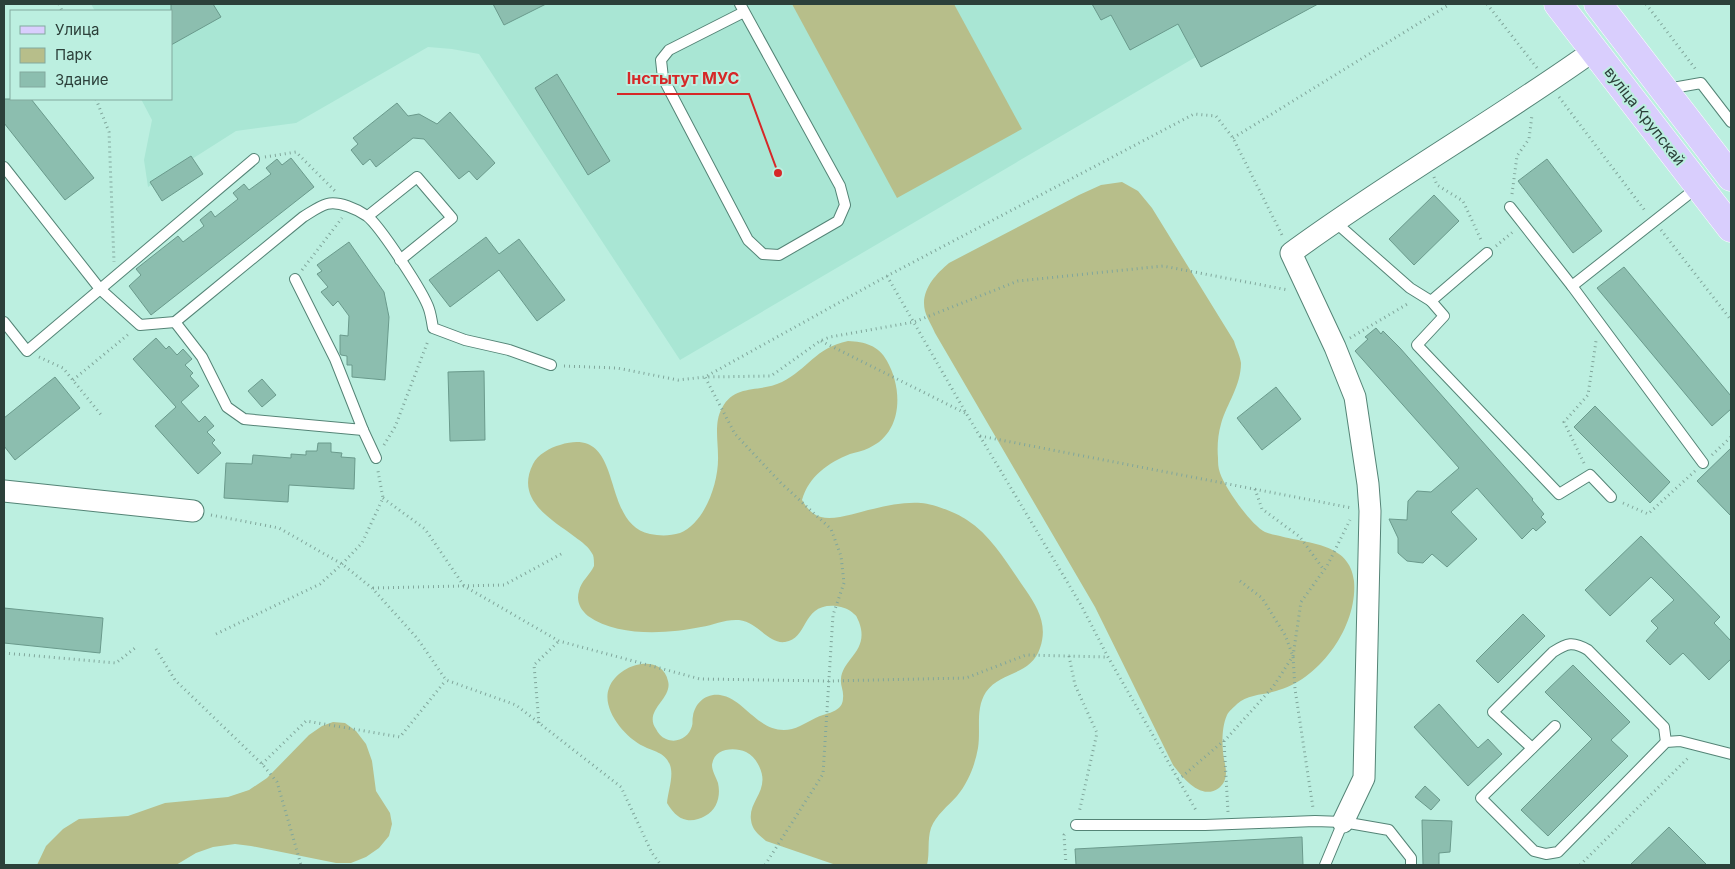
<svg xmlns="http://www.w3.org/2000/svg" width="1735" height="869" font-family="Inter,sans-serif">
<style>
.built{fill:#a9e6d4}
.green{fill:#b7be8a}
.building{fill:#8cbeaf;stroke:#6a9a8c}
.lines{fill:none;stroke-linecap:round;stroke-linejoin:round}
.lane-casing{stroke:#548476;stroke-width:12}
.street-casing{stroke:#548476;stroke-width:23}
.primary-casing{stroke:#fff;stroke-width:29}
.path{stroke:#80a69b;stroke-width:3;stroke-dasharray:1 4;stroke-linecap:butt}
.lane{stroke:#fff;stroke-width:10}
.street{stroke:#fff;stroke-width:21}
.primary{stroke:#d9cefd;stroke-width:28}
.labels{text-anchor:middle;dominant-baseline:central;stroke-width:4;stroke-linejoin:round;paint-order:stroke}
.street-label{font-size:15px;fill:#2c403a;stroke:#bcefe0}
.leader{fill:none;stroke:#d62828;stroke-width:2}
.callout-dot{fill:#d62828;stroke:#bcefe0;stroke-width:2}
.callout-label{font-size:16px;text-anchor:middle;font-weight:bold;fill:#d62828;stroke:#bcefe0;stroke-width:4;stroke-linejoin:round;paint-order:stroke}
</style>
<rect width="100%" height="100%" fill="#bcefe0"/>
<polygon class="built" points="91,4 1286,4 680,360 479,54 452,49 428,47 296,123 236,131 148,187 144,160 152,120 141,99 171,99 171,11 95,11"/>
<g class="green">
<polygon points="792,4 954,4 1022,129 897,198"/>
<path d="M1122,182L1138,191L1152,208L1234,341C1236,348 1240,356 1241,363C1241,386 1227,403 1221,424C1218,434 1217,447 1218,458C1218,462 1218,468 1220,473C1225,488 1251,525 1265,532C1270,534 1276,535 1280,536C1309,544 1350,543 1354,581C1358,626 1320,680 1276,691C1264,695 1247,694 1237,704C1234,707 1229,711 1227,715C1222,726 1222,741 1223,752C1224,764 1231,778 1219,788C1201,801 1183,778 1173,765L1095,607L935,333C932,326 927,318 925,311C920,291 935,275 949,263L1079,195L1101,185Z"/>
<path d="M848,341C865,342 878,345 887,361C903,389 903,433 869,448C863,451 856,452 850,454C828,463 809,476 802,500C806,507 812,515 821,517C835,521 858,512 873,509C889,505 905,502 921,503C934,504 957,513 967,520C993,537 1008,565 1025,589C1038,608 1048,625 1040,648C1031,676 1000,671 986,692C975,709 981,729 978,748C975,765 968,783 957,796C948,806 936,815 931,828C927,840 930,853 927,865H836L766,841C759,835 752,830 751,820C748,801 771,790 759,766C756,760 752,755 746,752C734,747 714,748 712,765C712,771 716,777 718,783C721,796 717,810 705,816C700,819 693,821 687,820C677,818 672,811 667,803C668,791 674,776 670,765C665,752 654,752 643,746C625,737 601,709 609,688C618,663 662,652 668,681C673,699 643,710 656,729C658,733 661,737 666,739C677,744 689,737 692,726C693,723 692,720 693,716C695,703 706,693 720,695C746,699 759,736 792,729C803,726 813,718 823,715C833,712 843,709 843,698C844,691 840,685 841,679C842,659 870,651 859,622C857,618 857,616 854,614C849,609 843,607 836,606C801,603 809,639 785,642C768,644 758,622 739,620C725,619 714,625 701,627C667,634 618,637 588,616C580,609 576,601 579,591C581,581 590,575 594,566C594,563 594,558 593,555C589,547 582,542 575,537C550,518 515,500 533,464C537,455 551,447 560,445C627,424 598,523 650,534C660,536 670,536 680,533C705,523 719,482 718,456C718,441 714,422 722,408C735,383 760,393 782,382C808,369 815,348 848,341Z"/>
<polygon points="333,722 345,723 356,731 366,744 372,761 376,791 390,813 392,824 389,836 379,848 366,857 351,863 336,863 251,846 235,844 213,847 196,853 176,865 37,865 46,846 63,829 79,819 128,816 165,803 228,797 249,790 267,778 309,735 322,726"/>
</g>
<g class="building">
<polygon points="171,4 213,4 221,17 171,45"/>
<polygon points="493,4 546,4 504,25"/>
<polygon points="1092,4 1318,4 1201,67 1178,24 1130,50 1111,15 1101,20"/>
<polygon points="557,74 610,161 588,175 535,88"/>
<polygon points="4,99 31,99 94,178 65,200 4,123"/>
<polygon points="397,103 408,116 419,114 437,124 450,112 495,163 477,180 469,171 459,179 424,139 413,138 376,167 370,159 363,165 351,150 358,144 353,138"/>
<polygon points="191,156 203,174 162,201 150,182"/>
<polygon points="291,158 314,187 151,315 129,286 141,275 136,269 178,236 183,242 204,226 200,220 211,211 215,217 238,199 233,193 244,184 249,190 271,174 266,168 277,159 282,165"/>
<polygon points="1547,159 1602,231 1573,253 1518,181"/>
<polygon points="1434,195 1459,221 1414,265 1389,239"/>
<polygon points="486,237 499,254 519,239 565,300 537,321 499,270 450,307 429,280"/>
<polygon points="349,242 384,292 389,317 385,380 352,377 352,365 347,365 347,356 341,355 340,353 340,335 348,336 349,316 338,301 333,306 321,292 328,287 317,274 322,271 317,265"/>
<polygon points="1624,267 1731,396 1731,409 1712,426 1597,288"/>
<polygon points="1376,328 1381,334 1383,331 1400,348 1533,499 1532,500 1544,514 1541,517 1546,522 1536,531 1533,528 1522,539 1477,488 1451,512 1477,539 1447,567 1432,554 1423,563 1407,561 1398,553 1398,538 1389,519 1407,520 1408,501 1417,491 1431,492 1459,468 1355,351 1368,339 1365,337"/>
<polygon points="156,338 166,349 169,346 177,355 183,349 192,359 185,365 193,373 190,376 199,386 181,402 199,422 205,416 214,426 207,432 215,440 212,443 221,453 198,474 155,426 176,407 133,359"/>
<polygon points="484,371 485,440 450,441 448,372"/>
<polygon points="55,377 80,408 15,460 4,446 4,418"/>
<polygon points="262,379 276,395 262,407 248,391"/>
<polygon points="1276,387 1301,419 1262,450 1237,418"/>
<polygon points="1595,406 1670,482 1650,503 1574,427"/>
<polygon points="318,443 331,443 331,452 342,453 341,457 355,458 354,489 289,485 288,502 224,498 226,463 252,464 253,455 291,458 291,454 306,455 306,451 317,451"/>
<polygon points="1731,448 1731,516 1697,481"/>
<polygon points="1641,536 1720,617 1714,623 1731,641 1731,659 1709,680 1683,653 1670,665 1646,641 1658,628 1651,621 1674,600 1651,577 1610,616 1585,590"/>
<polygon points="4,608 103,618 100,653 4,643"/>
<polygon points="1523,614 1545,636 1498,683 1476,661"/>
<polygon points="1573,665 1630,722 1611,740 1628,756 1548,836 1521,810 1592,739 1545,692"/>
<polygon points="1439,704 1478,748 1488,739 1502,754 1468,786 1414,727"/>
<polygon points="1425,786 1440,800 1431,810 1415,797"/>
<polygon points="1422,820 1452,821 1450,852 1439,853 1439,865 1423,865"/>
<polygon points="1669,827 1707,865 1630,865"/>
<polygon points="1302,837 1303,865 1076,865 1075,849"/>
</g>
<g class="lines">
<g class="lane-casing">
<g id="lane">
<polyline points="740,4 840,186 845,205 838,221 779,255 763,254 748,240 663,78 661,60 669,50 744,12"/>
<polyline points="1667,89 1701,83 1731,122"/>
<path d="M4,167L100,289L140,325L175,322L303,217C310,213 319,206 327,204C339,201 357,209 367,216C380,226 424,293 429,309C431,315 432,322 433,328L465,340L509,350L551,365"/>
<polyline points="1510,207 1572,286 1703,463"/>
<polyline points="368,216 417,177 452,218 400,260"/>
<polyline points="1334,221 1410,288 1431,301 1487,253"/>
<polyline points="1572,286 1699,186"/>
<polyline points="1431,301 1444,316 1417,345 1559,494 1590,475 1611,497"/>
<polyline points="4,322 27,351 254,159"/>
<polyline points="175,322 202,357 227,407 244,419 363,430 335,359 295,279"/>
<polyline points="363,430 376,458"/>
<polyline points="1555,726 1481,798 1534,851 1546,854 1558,852 1666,742 1680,741 1731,754"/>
<path d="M1532,748L1493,712L1553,652C1567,643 1573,641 1588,650L1664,727L1666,742"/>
<polyline points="1076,825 1205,825 1315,821 1343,822 1389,830 1411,858 1411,865"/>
<polyline points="1325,865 1343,822"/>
</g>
</g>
<g class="street-casing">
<g id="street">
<polyline points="4,491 193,511"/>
<path d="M1343,822L1364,778L1370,511L1368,484L1355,397L1335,347L1291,253C1389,181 1495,121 1593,51"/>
</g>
</g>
<g class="primary-casing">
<g id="primary">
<polyline points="1558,4 1731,228"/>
<polyline points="1598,4 1731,177"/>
</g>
</g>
<g class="path">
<polyline points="59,4 62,11"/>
<polyline points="1487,4 1537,68"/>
<polyline points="1646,4 1697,71"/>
<polyline points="1559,97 1646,212"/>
<polyline points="96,99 109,132 114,262"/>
<polyline points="1233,138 1450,4"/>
<polyline points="265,157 296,152 335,191"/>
<polyline points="1434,177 1437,185 1463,201 1482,242"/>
<polyline points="1512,194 1517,156 1529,139 1532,115"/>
<polyline points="1661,230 1731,320"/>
<polyline points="1496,246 1514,231"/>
<polyline points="302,270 342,218"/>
<polyline points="887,276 966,413 1081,605 1108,657 1197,812"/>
<polyline points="1350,338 1409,303"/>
<polyline points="821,341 965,413"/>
<polyline points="39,357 63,368 102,416"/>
<polyline points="564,366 617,368 678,380 705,377 887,276 1194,114 1216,116 1233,138 1283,237"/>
<polyline points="73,380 130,333"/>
<polyline points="980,436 1352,508"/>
<polyline points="384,445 395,427 428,341"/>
<polyline points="1712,455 1731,437"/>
<polyline points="1584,463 1564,422 1588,395 1596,341"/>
<polyline points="1255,489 1262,509 1300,537 1324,570"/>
<polyline points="383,498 425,529 464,586 559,641 700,679 829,681 966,678 1026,655 1108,657"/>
<polyline points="1623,503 1648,514 1695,471"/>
<polyline points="211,515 279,528 342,564 372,588 417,638 446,680 516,705 621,787 652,853 661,865"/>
<polyline points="1240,581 1262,598 1285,635 1293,656 1295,689 1313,808"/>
<polyline points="373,588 504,585 563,553"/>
<polyline points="216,634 320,584 342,564 362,543 383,498 378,471"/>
<polyline points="156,649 175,680 262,764 277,782 301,865"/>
<polyline points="4,653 116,663 135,648"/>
<polyline points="1069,656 1075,685 1097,733 1079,813"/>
<polyline points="539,723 534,665 559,641"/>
<polyline points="1224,741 1228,812"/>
<polyline points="262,764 306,721 400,737 446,680"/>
<polyline points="1178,780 1227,738 1273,687 1293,656 1301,602 1327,566 1350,520"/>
<polyline points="765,865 823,774 833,615 844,583 841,556 831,529 781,483 735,434 705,377 771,376 820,341 830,337 914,322 1018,281 1163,266 1288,290"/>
<polyline points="1066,865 1064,835 1067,832"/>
<polyline points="1580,865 1689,757"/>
</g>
<use href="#lane" class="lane"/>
<use href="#street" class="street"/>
<use href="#primary" class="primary"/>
</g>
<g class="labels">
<g class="street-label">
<text transform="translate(1645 116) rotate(52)">вуліца Крупскай</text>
</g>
</g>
<path class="leader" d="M778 173L749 94H617"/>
<circle class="callout-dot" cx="778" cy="173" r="5"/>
<g class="callout-label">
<text x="683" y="84">Інстытут МУС</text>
</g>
<rect width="1735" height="869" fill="none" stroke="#2c403a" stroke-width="10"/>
<rect x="10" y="10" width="162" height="90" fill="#bcefe0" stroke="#82a99e"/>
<rect x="20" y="26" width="25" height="8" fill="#d9cefd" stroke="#82a99e"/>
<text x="55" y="35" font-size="15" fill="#2c403a">Улица</text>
<rect x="20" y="48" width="25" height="15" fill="#b7be8a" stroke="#82a99e"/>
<text x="55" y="60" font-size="15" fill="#2c403a">Парк</text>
<rect x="20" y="72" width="25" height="15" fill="#8cbeaf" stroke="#82a99e"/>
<text x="55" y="85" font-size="15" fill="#2c403a">Здание</text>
</svg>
